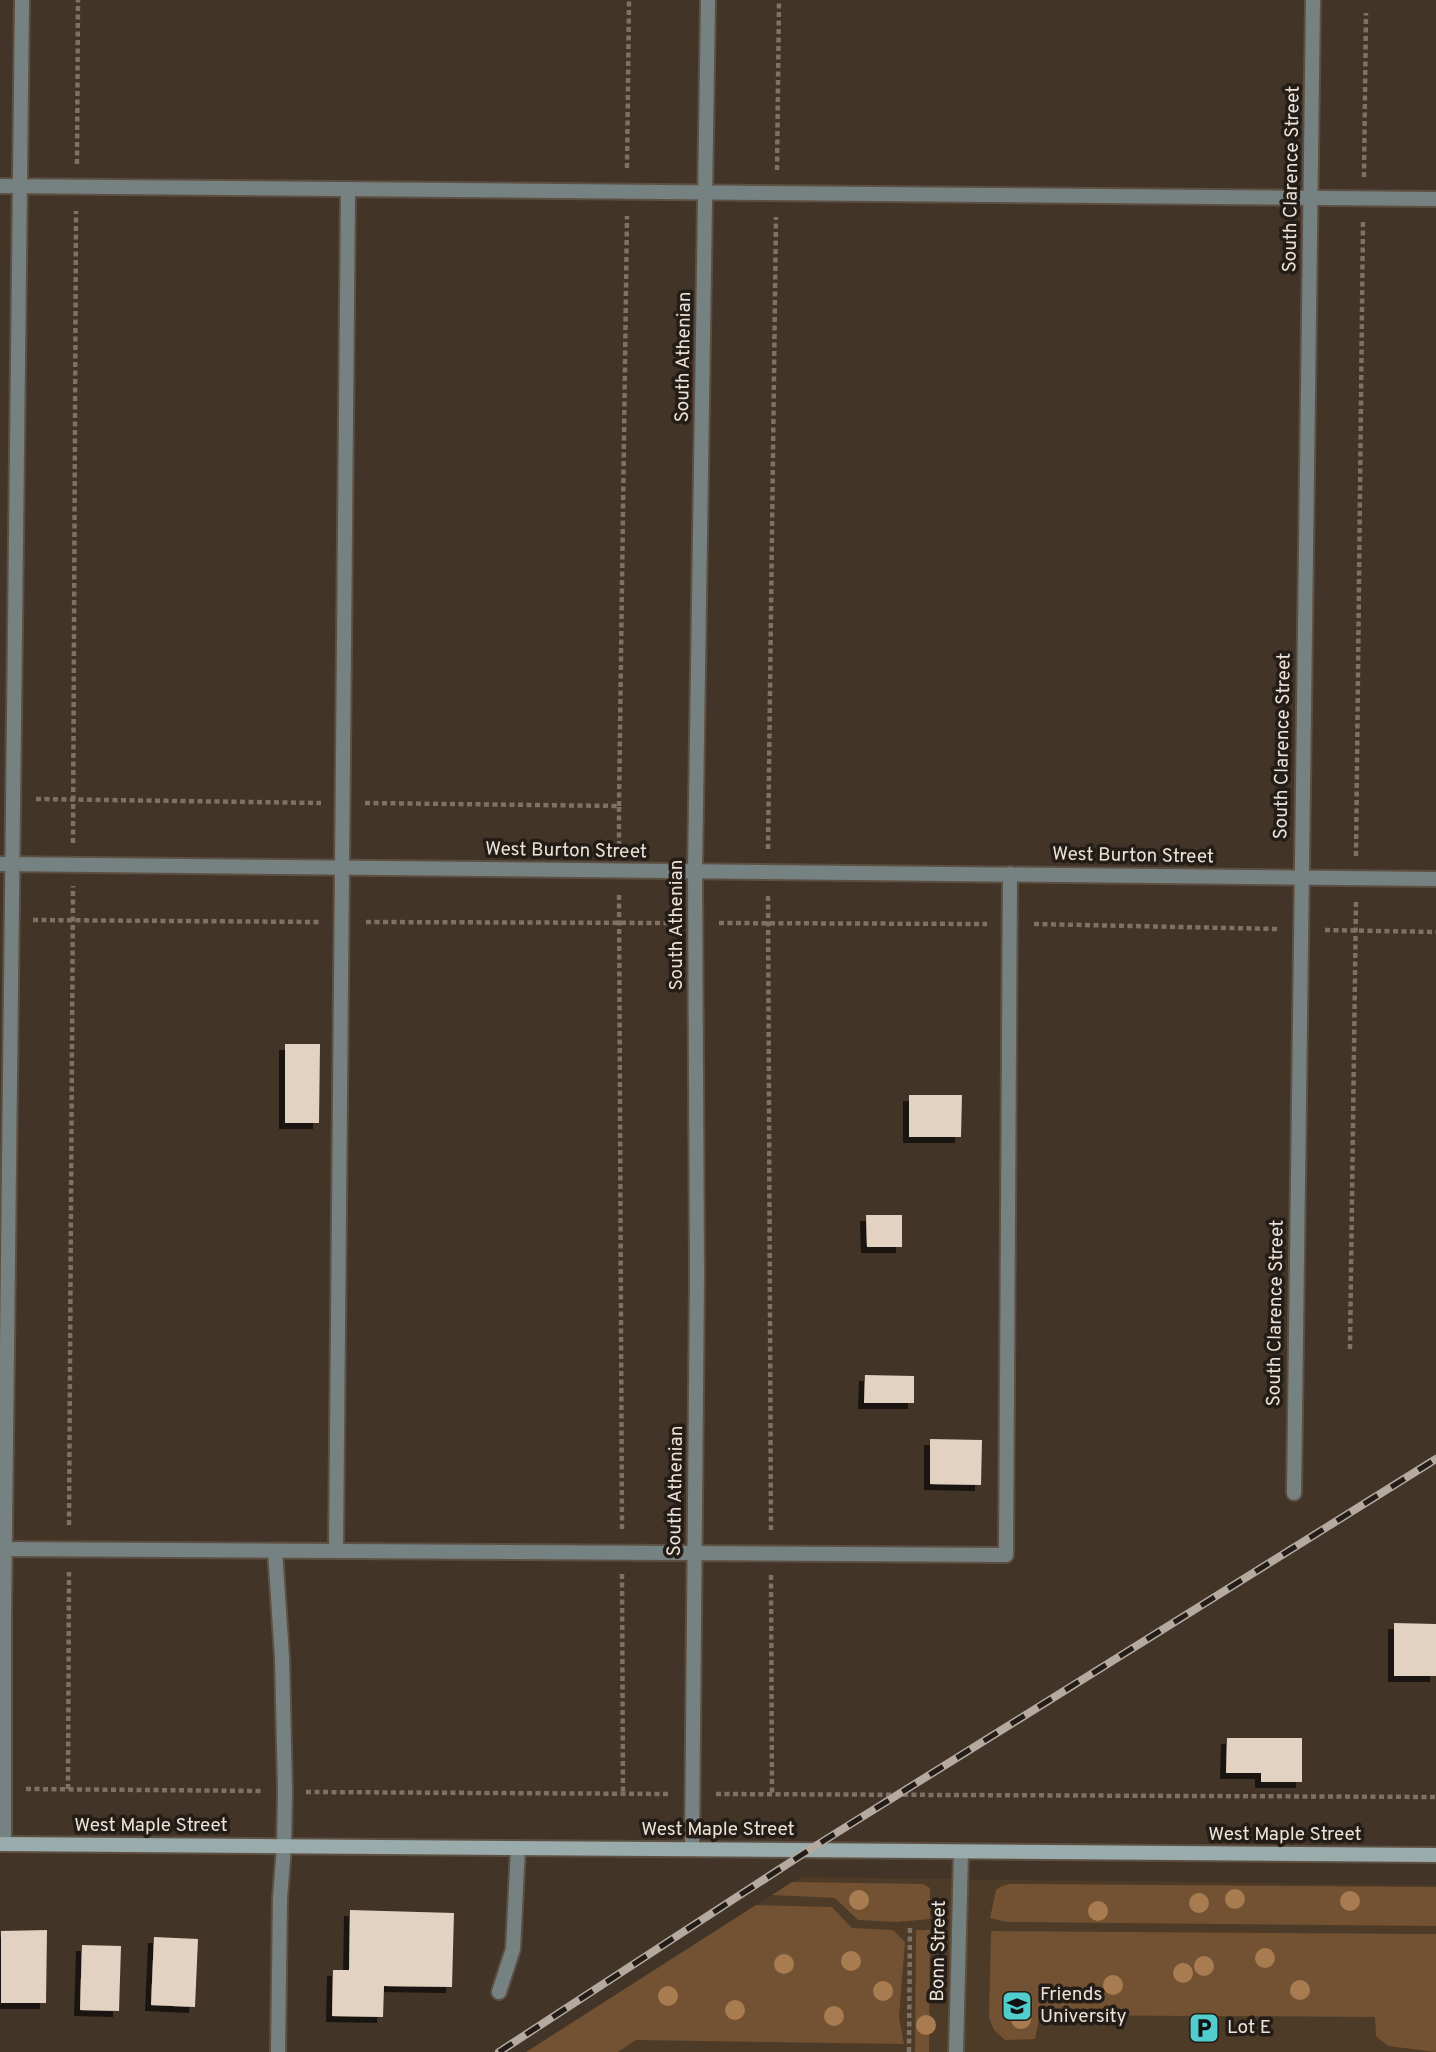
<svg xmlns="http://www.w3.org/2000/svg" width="1436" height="2052" font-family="Overpass,sans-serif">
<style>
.built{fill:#4d3a27}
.green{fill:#725233}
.building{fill:#e3d1c1;filter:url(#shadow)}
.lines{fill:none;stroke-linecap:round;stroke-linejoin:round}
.lane-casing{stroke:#5d5043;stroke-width:18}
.street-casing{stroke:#5d5043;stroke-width:18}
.secondary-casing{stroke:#5d5043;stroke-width:18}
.path{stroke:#7e7266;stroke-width:4.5;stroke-dasharray:5 3.5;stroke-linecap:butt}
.lane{stroke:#768181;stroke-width:14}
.street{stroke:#768181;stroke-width:14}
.secondary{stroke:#99abab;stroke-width:14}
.rail-casing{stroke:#b4aaa0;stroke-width:8}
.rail{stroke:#241d17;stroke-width:5;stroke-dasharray:16;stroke-linecap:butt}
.tree{fill:#a87c50}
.labels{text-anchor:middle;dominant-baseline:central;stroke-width:7;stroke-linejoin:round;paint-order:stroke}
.street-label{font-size:19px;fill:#ebe2d9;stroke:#241d17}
.poi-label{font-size:19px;fill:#ebe2d9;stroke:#241d17;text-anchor:start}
</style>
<defs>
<filter id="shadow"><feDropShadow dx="-6" dy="6" stdDeviation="0" flood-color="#0009"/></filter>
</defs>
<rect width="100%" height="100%" fill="#423427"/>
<polygon class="built" points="801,1877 1436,1885 1436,2052 526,2052"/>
<g class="green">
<polygon points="792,1882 923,1884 930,1888 930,1919 897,1922 858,1920 835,1898 772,1895"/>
<polygon points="1010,1884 1436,1887 1436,1926 1006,1922 990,1918 996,1890 1002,1886"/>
<polygon points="756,1905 832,1907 852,1928 893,1930 905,1942 899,2017 904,2044 636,2040 618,2052 526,2052"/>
<polygon points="916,1930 930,1930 929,2052 915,2052"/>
<polygon points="991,1931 1436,1934 1436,2052 1388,2046 1376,2036 1375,2017 1040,2015 1035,2039 1005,2040 994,2030 989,2018"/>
</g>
<g class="building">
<polygon points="285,1044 320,1044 319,1123 285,1123"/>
<polygon points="909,1095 962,1095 961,1137 909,1137"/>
<polygon points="866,1215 902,1215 902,1247 867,1247"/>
<polygon points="865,1375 914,1376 914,1403 864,1403"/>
<polygon points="930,1439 982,1440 981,1485 930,1484"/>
<polygon points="1394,1623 1436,1624 1436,1676 1394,1676"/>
<polygon points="1227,1738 1302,1738 1302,1782 1261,1782 1261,1773 1226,1773"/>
<polygon points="350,1910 454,1913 452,1987 384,1986 383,2017 332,2016 333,1970 349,1970"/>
<polygon points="47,1930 46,2003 1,2003 1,1931"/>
<polygon points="154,1937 198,1939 195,2007 151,2005"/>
<polygon points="82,1945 121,1946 119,2011 80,2010"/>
</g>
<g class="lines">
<g class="lane-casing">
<g id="lane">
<polyline points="0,186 1436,199"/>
<polyline points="0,1549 1006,1555 1010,874"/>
<polyline points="275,1551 282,1657 285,1791 284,1847 280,1898 278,2052"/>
<polyline points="336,1551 348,189"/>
<polyline points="499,1992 513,1949 518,1848"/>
</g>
</g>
<g class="street-casing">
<g id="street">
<polyline points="0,864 1436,879"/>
<polyline points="1294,1493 1313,0"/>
<polyline points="4,1844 4,1617 22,0"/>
<polyline points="692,1849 697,1276 695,871 708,0"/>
<polyline points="956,2052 961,1852"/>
</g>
</g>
<g class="secondary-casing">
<polyline id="secondary" points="0,1844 1436,1855"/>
</g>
<g class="path">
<polyline points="77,164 78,0"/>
<polyline points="627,168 629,0"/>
<polyline points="777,170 779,0"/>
<polyline points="1364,177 1366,13"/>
<polyline points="36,799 321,803"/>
<polyline points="365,803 619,806 619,848"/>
<polyline points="619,806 627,216"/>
<polyline points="73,843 76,211"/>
<polyline points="768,849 776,217"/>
<polyline points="1356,856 1363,221"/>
<polyline points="619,895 622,1530"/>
<polyline points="768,896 771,1531"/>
<polyline points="33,920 319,922"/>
<polyline points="366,922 672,923"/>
<polyline points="719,923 987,924"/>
<polyline points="1034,924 1278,929"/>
<polyline points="1325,930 1436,932"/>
<polyline points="1350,1349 1356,900"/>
<polyline points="69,1525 73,886"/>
<polyline points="622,1574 623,1793"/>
<polyline points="771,1575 772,1795"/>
<polyline points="26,1789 263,1791"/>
<polyline points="68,1789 69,1572"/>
<polyline points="306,1792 669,1794"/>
<polyline points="716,1794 1436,1797"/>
<polyline points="909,2052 910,1925"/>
</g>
<use href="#lane" class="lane"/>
<use href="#street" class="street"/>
<use href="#secondary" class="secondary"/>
<g class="rail-casing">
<polyline id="rail" points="499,2052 809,1850 1436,1459"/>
</g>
<use href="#rail" class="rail"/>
</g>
<g class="tree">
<circle cx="1235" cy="1899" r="10"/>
<circle cx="859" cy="1900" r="10"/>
<circle cx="1350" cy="1901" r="10"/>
<circle cx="1199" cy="1903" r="10"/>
<circle cx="1098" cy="1911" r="10"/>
<circle cx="1265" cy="1958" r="10"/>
<circle cx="851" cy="1961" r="10"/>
<circle cx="784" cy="1964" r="10"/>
<circle cx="1204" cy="1966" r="10"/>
<circle cx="1183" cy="1973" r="10"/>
<circle cx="1113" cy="1985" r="10"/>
<circle cx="1300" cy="1990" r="10"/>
<circle cx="883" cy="1991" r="10"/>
<circle cx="668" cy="1996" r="10"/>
<circle cx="735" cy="2010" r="10"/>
<circle cx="834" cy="2016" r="10"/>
<circle cx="1021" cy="2019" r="10"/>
<circle cx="926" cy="2025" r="10"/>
</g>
<defs>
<g id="university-square" transform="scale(1.575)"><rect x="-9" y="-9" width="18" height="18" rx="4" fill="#52cdce" stroke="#241d17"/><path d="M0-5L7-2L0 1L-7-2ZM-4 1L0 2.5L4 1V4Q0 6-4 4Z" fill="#111"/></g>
<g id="parking-square" transform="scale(1.575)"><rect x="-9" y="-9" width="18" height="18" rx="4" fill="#52cdce" stroke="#241d17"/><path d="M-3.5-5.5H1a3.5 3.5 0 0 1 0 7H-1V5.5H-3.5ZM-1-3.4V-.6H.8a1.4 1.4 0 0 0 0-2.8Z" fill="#111"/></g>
</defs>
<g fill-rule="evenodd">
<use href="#university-square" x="1017" y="2006"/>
<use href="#parking-square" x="1204" y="2028"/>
</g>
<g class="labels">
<g class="street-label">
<text transform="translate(1292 179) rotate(-89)">South Clarence Street</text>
<text transform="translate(684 357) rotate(-89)">South Athenian</text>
<text transform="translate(1283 746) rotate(-89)">South Clarence Street</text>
<text transform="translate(566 851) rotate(1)">West Burton Street</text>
<text transform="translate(1133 856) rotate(1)">West Burton Street</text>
<text transform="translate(677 925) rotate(-90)">South Athenian</text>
<text transform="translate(1276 1313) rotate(-89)">South Clarence Street</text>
<text transform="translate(676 1491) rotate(-89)">South Athenian</text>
<text x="151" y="1826">West Maple Street</text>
<text x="718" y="1830">West Maple Street</text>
<text x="1285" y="1835">West Maple Street</text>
<text transform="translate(939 1951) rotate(-89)">Bonn Street</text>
</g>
<g class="poi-label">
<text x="1040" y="1995">Friends<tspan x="1040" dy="22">University</tspan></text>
<text x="1227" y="2028">Lot E</text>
</g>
</g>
</svg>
